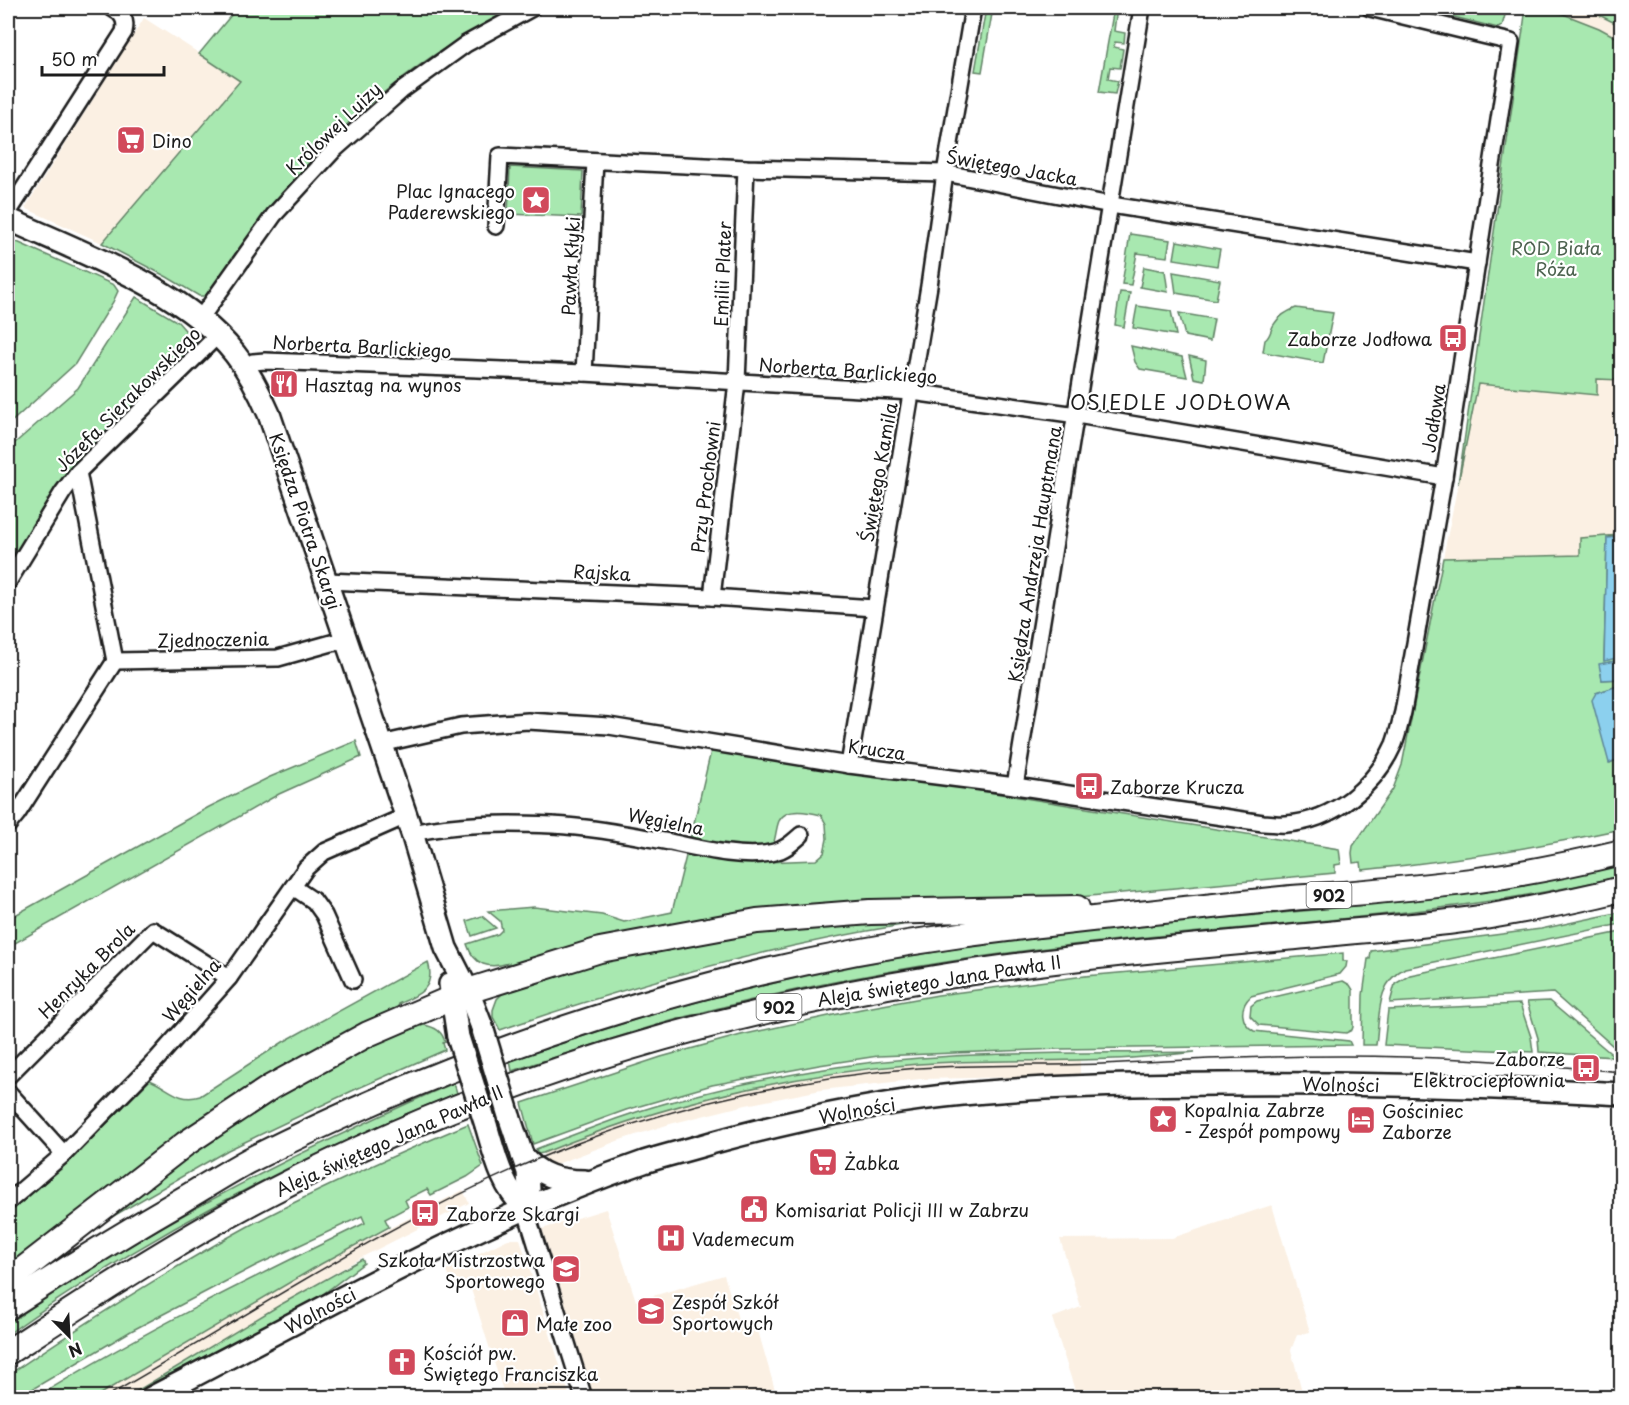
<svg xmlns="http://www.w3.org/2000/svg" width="1629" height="1405" font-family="'Playpen Sans',sans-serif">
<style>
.built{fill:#fbf0e3}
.green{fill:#a8e8b0;stroke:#628266;stroke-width:1.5}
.water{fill:#8cd0ee;stroke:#5f889a;stroke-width:1.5}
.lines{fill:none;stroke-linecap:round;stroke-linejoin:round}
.street-casing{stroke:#1c1c1c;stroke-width:20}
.secondary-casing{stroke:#1c1c1c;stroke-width:26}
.primary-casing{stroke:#1c1c1c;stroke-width:28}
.street{stroke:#fff;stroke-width:15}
.secondary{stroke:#fff;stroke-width:21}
.primary{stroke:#fff;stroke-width:24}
.tram{stroke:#1c1c1c;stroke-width:1.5}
.secondary-bridge-casing{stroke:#1c1c1c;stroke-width:26;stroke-linecap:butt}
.secondary-bridge{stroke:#fff;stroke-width:21}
.labels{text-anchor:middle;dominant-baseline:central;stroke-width:4.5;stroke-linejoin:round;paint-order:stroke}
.shield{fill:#fff;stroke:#606060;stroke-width:1.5}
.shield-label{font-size:16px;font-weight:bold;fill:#1c1c1c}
.street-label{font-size:18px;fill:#1c1c1c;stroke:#fff}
.poi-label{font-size:18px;fill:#1c1c1c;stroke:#fff;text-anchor:start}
.park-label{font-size:18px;fill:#4d6350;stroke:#fff}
.neighbourhood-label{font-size:20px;letter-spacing:1.5px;fill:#1c1c1c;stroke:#fff}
</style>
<rect width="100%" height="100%" fill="#fff"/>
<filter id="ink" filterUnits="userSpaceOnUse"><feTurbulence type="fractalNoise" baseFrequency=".0167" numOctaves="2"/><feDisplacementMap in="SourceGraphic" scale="12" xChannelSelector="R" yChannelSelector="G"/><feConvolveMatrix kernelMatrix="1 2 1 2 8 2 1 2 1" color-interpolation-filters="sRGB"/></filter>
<g filter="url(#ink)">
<g class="built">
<polygon points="1548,8 1585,8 1592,10 1621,26 1621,40 1599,28"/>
<polygon points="144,18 241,80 102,243 25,208"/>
<polygon points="1597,379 1621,380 1621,535 1581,538 1581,555 1443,558 1478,384 1597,394"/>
<polygon points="1080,1060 1080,1076 920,1079 821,1090 746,1105 670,1124 620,1140 549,1167 543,1153 615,1125 666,1109 743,1090 819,1076 919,1064"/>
<polygon points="463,1190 469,1203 362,1257 125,1397 99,1397 98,1396 321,1264"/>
<polygon points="1272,1205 1310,1332 1297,1335 1291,1350 1302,1391 1302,1397 1077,1397 1052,1318 1081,1307 1060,1239 1172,1238"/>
<polygon points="606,1209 636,1301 724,1275 740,1325 755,1320 777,1397 594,1397 542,1229"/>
<polygon points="508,1239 520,1239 570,1397 505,1397 469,1283 455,1289 445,1270"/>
</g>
<g class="green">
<path d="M237,8H514C483,25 453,42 424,62C339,121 267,203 211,290L205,296H199L167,277L102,243L240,81L199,54Z"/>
<polygon points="986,8 993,8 982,72 975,71"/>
<polygon points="1114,8 1117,8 1114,31 1125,33 1124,43 1115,42 1114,47 1123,49 1120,68 1110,67 1108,79 1118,81 1115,94 1099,92"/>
<polygon points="1418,8 1507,8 1502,26 1498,28"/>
<polygon points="1526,8 1548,8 1599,28 1621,40 1621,380 1597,379 1597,395 1478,384 1458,484"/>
<path d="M1585,8C1602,7 1607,10 1621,18V26Z"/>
<polygon points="510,167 583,171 581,217 508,214"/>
<polygon points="1130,234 1170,240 1167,257 1137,253 1131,285 1122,284"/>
<polygon points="8,238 114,285 118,291 113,302 75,364 8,425"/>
<polygon points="1177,241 1220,249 1217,266 1174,259"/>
<polygon points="1144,267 1165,271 1168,292 1140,287"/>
<polygon points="1173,272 1220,280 1216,300 1176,293"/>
<polygon points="1120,292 1130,293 1124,327 1115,325"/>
<polygon points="136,297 178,322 196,343 67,474 8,569 8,449 78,388"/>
<polygon points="1137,306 1171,311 1176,335 1133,328"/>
<path d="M1296,308L1333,313L1323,363L1263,352L1265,340C1271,336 1270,329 1275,323C1280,315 1288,311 1296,308Z"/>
<polygon points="1179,313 1214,319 1210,341 1185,336"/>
<polygon points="1131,346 1182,357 1187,377 1140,369 1135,362"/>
<polygon points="1189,356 1206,360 1204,380 1194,378"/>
<path d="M1621,535L1607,538L1604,660L1621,657V660L1600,664L1602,680L1621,679V685L1596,693L1610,763L1621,758V829C1535,848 1450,861 1362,870L1361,862L1353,863L1352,853L1353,846L1393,789L1402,765L1443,558L1580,555V538Z"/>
<polygon points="356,741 361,757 279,794 8,947 8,919 209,807 270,777"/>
<path d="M711,751L951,786L1339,849L1341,864L1335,865V873L1079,897L838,908L511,969L509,963C489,969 474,966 467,944L498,934L502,930L500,921L488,911L534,907L602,915L624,922L672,912L687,852L764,862L816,860L824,853L827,839L826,824L821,815C810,812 786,806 779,821C776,828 776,837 773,845L751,850L690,840Z"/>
<path d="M1621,865V876C1444,918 1262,923 1081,944C965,957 849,976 735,1004C660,1022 586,1047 512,1071L510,1061C587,1034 664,1009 744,990C860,962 978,943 1097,930C1272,911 1450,906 1621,865Z"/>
<path d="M1621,912V924L1405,968C1376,983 1380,1015 1376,1045H1362L1363,995L1368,959H1370L1371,951L1541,929Z"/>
<polygon points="482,916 496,928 472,936 467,921"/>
<path d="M905,922L902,925C765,947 632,985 500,1030L493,1017V1010L497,999L505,991L557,970L751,930Z"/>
<polygon points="1621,932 1621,1053 1553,993 1390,1003 1395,984 1410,975"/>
<path d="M1343,953V961H1347L1346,967L1340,974L1251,996C1239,1007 1240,1023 1254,1031L1349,1041L1351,1045L1060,1049L878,1056L819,1065L712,1085L626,1110L533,1144L522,1103L661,1057L741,1035L861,1009L938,995L1085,976Z"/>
<path d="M428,962C436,988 419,995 398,1004L399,1010L8,1272V1211L61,1169L150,1080C169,1088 179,1103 200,1096L283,1042Z"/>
<polygon points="1343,981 1350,985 1353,990 1353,1027 1352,1030 1346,1033 1259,1025 1250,1016 1251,1006 1257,1001"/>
<polygon points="1549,1001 1615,1057 1539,1052 1538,1038 1527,1002"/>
<polygon points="1520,1004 1531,1037 1533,1052 1384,1045 1388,1010"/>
<path d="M424,1025C435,1027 442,1031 445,1042L443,1043L445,1050L354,1090L228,1150L105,1221L104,1219L250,1109L406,1026L408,1030Z"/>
<path d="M1195,1052C1168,1055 1141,1058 1114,1059C1048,1062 983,1059 918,1064C789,1074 662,1104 543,1153L538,1154L536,1149C584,1131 632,1111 682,1099C733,1085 785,1075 837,1067C955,1050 1076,1054 1195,1052Z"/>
<path d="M454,1083L457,1093C300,1156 146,1236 8,1334V1324C98,1261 194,1207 292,1158C346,1132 399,1106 454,1083Z"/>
<path d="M468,1124L483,1166L467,1177L431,1195L427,1189L405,1200L408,1207L385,1219L389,1227L321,1264L95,1397H37C142,1332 254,1277 365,1223L362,1216L255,1266L131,1331L19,1397H8V1375C85,1323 163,1273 245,1228C317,1189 392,1156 468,1124Z"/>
<polygon points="362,1259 364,1263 319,1297 132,1394 280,1305"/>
</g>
<g class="water">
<polygon points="1621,537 1621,657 1604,661 1607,538"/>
<polygon points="1621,660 1621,679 1602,680 1599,664"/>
<polygon points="1621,685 1621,758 1609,763 1592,700 1596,693"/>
</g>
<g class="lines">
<g class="street-casing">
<g id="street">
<path d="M8,213L124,32C127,20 122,13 112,8"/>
<polyline points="496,226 500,156 746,168 945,173 1111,205 1477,263"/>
<polyline points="200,319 274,215 334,150 401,91 466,44 532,8"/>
<polyline points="245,367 253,362 265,361 584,373 912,392 1077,415 1444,477"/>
<polyline points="584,373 595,161"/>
<polyline points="327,581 712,597 874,608"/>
<polyline points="8,582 63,492 78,472 218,335"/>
<polyline points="712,597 737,382 746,168"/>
<polyline points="115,661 278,658 346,639"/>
<path d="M381,744L461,726L528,721L609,726L849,765L1015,786L1263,823C1271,823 1279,825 1286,824C1334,821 1375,786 1394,744C1398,734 1400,723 1403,712L1444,477L1511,42L1370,8"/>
<polyline points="849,765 929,286 945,173 973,8"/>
<polyline points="1015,786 1142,8"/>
<polyline points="8,825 17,814 115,661 78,472"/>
<path d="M412,833C458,823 505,823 552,825C592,827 631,835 670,842C698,848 746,860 774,852C785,850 793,842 801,835"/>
<polyline points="293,887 314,901 324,915 353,980"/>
<polyline points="8,1076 153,930 229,978"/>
<polyline points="8,1092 64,1154"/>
<polyline points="8,1202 64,1154 157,1059 229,978 306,868 324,852 406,816"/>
<polyline points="525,1208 584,1398"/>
</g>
</g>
<g class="secondary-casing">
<g id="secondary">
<path d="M8,219C82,253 184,289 235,354C250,373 260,393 269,414L412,833L446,948L468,991L482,1027"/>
<polyline points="450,984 458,1037"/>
<polyline points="509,1116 528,1172 529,1189 525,1208"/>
<path d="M486,1125C495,1155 501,1186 525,1208"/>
<path d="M522,1155C539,1176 559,1181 585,1181"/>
<path d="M151,1398C313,1315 471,1222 644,1162C666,1155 688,1150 711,1143C787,1122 865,1105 944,1096C1036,1086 1129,1084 1221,1084C1355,1083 1488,1086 1622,1094"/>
</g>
</g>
<g class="primary-casing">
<g id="primary">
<polyline points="8,1281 185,1144 271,1087 368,1034 468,991 600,950 757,921 870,912 1077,908"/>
<path d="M8,1307C65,1270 123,1234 182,1200C204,1187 226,1173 248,1161C471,1048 713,969 961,935C1071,920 1182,909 1292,898C1352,893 1412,889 1471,881C1522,874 1572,864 1622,852"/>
<path d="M8,1352C94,1296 180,1239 271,1192C479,1084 704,1015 935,978C1062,957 1190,947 1317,935C1371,929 1426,926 1479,918C1527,910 1574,901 1622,889"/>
</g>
</g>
<use href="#street" class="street"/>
<use href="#secondary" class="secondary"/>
<use href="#primary" class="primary"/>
<path class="tram" d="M104,1398C259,1310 408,1207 575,1144C685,1103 801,1077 918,1068C979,1064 1041,1066 1102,1064C1203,1059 1304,1054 1406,1057C1478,1058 1550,1066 1622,1072"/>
<g class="secondary-bridge-casing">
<g id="secondary-bridge">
<polyline points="482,1027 509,1116"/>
<polyline points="458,1037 486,1125"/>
</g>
</g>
<use href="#secondary-bridge" class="secondary-bridge"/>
</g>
</g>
<defs>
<g id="supermarket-square" transform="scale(1.5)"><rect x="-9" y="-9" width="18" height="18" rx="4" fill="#d1495b" stroke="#fff"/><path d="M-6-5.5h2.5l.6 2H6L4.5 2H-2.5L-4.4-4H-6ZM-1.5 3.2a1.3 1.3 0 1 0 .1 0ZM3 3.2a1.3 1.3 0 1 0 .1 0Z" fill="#fff"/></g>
<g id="sight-square" transform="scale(1.5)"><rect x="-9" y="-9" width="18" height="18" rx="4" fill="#d1495b" stroke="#fff"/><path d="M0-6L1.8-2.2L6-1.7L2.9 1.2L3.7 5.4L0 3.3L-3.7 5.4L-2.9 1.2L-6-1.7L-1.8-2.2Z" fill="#fff"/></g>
<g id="bus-square" transform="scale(1.5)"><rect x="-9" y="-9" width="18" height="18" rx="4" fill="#d1495b" stroke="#fff"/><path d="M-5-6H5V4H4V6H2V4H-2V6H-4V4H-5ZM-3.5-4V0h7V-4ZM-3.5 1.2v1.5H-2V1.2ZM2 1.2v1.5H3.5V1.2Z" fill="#fff"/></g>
<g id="restaurant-square" transform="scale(1.5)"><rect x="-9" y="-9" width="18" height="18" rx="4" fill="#d1495b" stroke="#fff"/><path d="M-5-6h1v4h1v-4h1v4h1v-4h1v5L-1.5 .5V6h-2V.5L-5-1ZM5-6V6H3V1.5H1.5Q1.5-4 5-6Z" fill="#fff"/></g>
<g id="hotel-square" transform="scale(1.5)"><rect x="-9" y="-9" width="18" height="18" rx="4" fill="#d1495b" stroke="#fff"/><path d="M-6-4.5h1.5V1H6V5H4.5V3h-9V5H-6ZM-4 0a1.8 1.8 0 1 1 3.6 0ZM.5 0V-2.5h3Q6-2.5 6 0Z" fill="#fff"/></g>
<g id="civic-square" transform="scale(1.5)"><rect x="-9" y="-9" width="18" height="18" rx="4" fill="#d1495b" stroke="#fff"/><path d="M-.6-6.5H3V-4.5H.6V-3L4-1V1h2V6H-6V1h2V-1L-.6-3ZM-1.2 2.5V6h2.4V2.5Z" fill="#fff"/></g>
<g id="hospital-square" transform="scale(1.5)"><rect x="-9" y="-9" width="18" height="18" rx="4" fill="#d1495b" stroke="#fff"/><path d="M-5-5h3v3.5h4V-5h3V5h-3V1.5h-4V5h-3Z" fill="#fff"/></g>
<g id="school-square" transform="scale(1.5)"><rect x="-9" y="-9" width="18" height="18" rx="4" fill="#d1495b" stroke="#fff"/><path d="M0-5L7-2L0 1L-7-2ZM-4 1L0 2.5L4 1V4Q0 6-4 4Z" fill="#fff"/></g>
<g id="shop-square" transform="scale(1.5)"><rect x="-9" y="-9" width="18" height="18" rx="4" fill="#d1495b" stroke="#fff"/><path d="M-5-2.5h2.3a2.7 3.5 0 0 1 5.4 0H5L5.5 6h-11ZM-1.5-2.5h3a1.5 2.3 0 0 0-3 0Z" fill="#fff"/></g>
<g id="church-square" transform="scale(1.5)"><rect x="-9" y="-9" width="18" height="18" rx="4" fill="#d1495b" stroke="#fff"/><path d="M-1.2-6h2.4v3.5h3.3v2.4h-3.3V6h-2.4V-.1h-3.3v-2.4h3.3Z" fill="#fff"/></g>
</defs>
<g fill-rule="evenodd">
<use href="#supermarket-square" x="131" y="140"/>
<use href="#sight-square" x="536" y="200"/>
<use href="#bus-square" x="1453" y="338"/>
<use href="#restaurant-square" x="284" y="384"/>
<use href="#bus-square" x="1089" y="786"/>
<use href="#bus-square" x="1586" y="1068"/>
<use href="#sight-square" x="1163" y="1119"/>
<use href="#hotel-square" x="1361" y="1120"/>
<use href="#supermarket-square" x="823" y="1162"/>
<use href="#civic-square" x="754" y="1209"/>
<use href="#bus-square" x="425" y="1213"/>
<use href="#hospital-square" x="671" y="1238"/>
<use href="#school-square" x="566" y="1269"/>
<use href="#school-square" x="651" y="1311"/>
<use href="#shop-square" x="515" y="1323"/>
<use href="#church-square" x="402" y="1362"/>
</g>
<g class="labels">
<g class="shield">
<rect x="1306.5" y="882" width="45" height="26" rx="4.5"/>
<rect x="756.5" y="994" width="45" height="26" rx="4.5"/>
</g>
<g class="shield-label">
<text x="1329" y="895">902</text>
<text x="779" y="1007">902</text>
</g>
<g class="street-label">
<text transform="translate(333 128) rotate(-44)">Królowej Luizy</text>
<text transform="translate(1012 167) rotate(10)">Świętego Jacka</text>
<text transform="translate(570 266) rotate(-87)">Pawła Kłyki</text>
<text transform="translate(722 274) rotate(-88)">Emilii Plater</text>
<text transform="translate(362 346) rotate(3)">Norberta Barlickiego</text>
<text transform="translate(848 370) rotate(4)">Norberta Barlickiego</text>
<text transform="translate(127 399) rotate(-45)">Józefa Sierakowskiego</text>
<text transform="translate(1433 418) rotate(-81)">Jodłowa</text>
<text transform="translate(878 472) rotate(-80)">Świętego Kamila</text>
<text transform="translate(705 487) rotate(-83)">Przy Prochowni</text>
<text transform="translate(306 521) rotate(71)">Księdza Piotra Skargi</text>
<text transform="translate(1034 554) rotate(-81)">Księdza Andrzeja Hauptmana</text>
<text transform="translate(602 572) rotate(3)">Rajska</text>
<text transform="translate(213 639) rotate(-1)">Zjednoczenia</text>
<text transform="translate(877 749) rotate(8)">Krucza</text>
<text transform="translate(666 821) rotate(11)">Węgielna</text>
<text transform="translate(86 970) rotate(-45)">Henryka Brola</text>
<text transform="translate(939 980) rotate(-9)">Aleja świętego Jana Pawła II</text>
<text transform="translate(191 990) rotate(-49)">Węgielna</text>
<text transform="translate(1341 1084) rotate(1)">Wolności</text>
<text transform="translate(857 1110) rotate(-10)">Wolności</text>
<text transform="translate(389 1140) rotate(-24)">Aleja świętego Jana Pawła II</text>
<text transform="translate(320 1310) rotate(-28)">Wolności</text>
</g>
<g class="poi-label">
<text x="152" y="140">Dino</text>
<text x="515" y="190" text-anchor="end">Plac Ignacego<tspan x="515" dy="21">Paderewskiego</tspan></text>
<text x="1432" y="338" text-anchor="end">Zaborze Jodłowa</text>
<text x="305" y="384">Hasztag na wynos</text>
<text x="1110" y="786">Zaborze Krucza</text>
<text x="1565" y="1058" text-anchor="end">Zaborze<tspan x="1565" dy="21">Elektrociepłownia</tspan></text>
<text x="1184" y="1109">Kopalnia Zabrze<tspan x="1184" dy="21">- Zespół pompowy</tspan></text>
<text x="1382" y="1110">Gościniec<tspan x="1382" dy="21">Zaborze</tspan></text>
<text x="844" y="1162">Żabka</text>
<text x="775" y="1209">Komisariat Policji III w Zabrzu</text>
<text x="446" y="1213">Zaborze Skargi</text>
<text x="692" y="1238">Vademecum</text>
<text x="545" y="1259" text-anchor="end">Szkoła Mistrzostwa<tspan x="545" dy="21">Sportowego</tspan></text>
<text x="672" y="1301">Zespół Szkół<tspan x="672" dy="21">Sportowych</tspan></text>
<text x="536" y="1323">Małe zoo</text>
<text x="423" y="1352">Kościół pw.<tspan x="423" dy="21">Świętego Franciszka</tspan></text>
</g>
<g class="park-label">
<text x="1556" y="247">ROD Biała<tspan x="1556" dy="21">Róża</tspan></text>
</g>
<g class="neighbourhood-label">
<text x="1181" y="402">OSIEDLE JODŁOWA</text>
</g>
</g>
<rect width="1629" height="1405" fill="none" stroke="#fff" stroke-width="30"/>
<rect x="15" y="15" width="1599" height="1375" fill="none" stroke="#1c1c1c" stroke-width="2" filter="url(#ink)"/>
<g transform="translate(69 1336) rotate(156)" stroke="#ffffff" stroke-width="4.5" paint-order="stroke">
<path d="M0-4.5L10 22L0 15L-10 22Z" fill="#1c1c1c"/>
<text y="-9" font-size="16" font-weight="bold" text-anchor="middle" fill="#1c1c1c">N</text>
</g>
<path d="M42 66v9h122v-9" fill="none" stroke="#1c1c1c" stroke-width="3"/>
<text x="51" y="66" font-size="18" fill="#1c1c1c" stroke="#ffffff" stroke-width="4.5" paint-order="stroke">50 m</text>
</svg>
